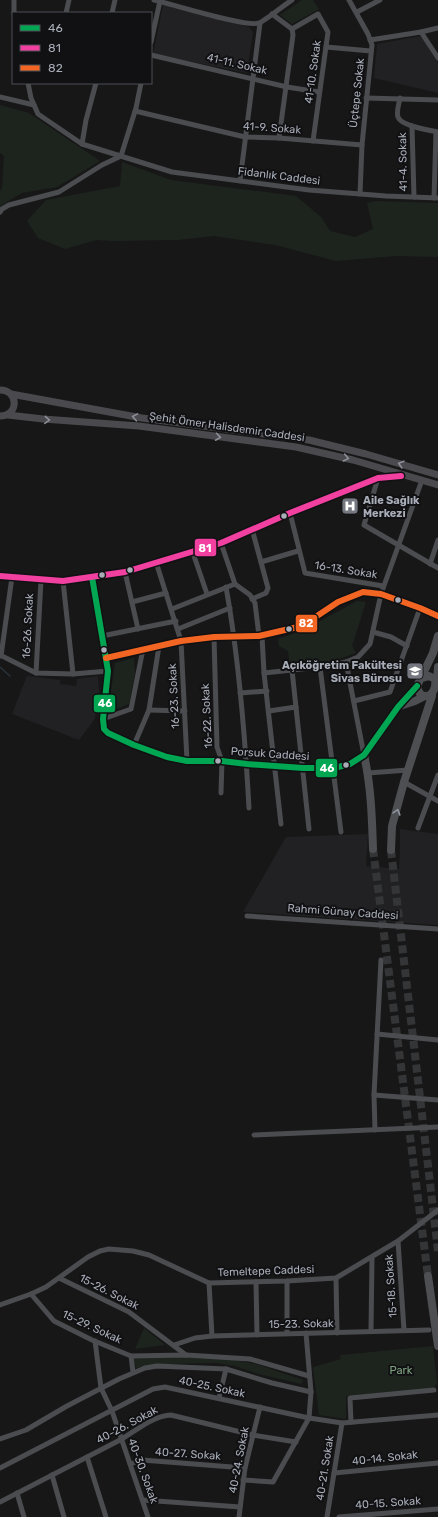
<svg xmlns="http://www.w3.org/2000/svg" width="438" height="1517" font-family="Rubik,sans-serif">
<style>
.built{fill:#212123}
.green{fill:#1d241e}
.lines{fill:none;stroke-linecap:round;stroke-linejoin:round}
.stream{stroke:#2a3239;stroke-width:1.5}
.primary-tunnel{stroke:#343537;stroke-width:8;stroke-dasharray:8 4;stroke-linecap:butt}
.street{stroke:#4b4c50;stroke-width:5}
.secondary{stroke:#4a4a4e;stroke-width:7}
.primary{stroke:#4d4f52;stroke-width:8}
.bus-1-casing{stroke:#111113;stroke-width:9}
.bus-2-casing{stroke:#111113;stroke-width:9}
.bus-3-casing{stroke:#111113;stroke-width:9}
.bus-1{stroke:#00a651;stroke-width:6}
.bus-2{stroke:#f240a1;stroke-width:6}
.bus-3{stroke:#f26522;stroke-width:6}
.oneway{stroke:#8c8f98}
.oneway2{stroke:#91969e}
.bus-dot{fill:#a8adb8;stroke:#111113;stroke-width:1.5}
.labels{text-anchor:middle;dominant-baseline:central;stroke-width:4;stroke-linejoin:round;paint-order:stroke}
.street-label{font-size:11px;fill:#a8adb8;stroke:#111113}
.poi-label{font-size:11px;font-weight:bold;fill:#a8adb8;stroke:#111113;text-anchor:start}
.park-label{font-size:11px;fill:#7fa381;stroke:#111113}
.line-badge{stroke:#111113;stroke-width:1.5}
.badge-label{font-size:11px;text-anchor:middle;font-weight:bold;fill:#fff}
</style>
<rect width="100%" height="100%" fill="#171717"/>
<g class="built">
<polygon points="163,5 249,27 253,32 247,73 153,54"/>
<polygon points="421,36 438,63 438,93 374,78 377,44"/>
<polygon points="27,676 60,680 60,684 76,686 77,679 98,676 100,700 94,720 79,740 12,714"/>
<polygon points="400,829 438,834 438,925 243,912 286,837 368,834 366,866 399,869 400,849"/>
</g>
<g class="green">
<polygon points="302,0 313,0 319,9 292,24 280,15"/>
<polygon points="0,105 29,113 100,161 57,187 22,193 0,206 0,191 2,187 4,156 0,153"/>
<polygon points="122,162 171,180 296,196 321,217 330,231 355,237 373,229 367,203 377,201 438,203 438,257 395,256 336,261 275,245 214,236 177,240 111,241 96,240 65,249 38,238 27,221 46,200 120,186"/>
<polygon points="357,601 366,602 352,646 356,653 325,664 290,668 288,651 279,646 278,639 304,630"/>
<polygon points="134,658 135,673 129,704 108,712 115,663"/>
<polygon points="144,1328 165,1345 135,1349"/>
<polygon points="433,1346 437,1383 434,1388 346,1396 346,1419 319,1415 313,1367 341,1359 340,1355"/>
<polygon points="161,1356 234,1360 256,1364 303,1380 301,1384 259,1374 235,1366 217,1363 171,1364 136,1368 133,1357"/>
</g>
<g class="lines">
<polyline class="stream" points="0,667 10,676"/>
<g class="primary-tunnel">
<polyline points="373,849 428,1276"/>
<polyline points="391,850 438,1251"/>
</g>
<g class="street">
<polyline points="14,0 14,13"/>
<path d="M154,0C172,4 247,28 259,23C265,21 285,4 292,0"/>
<polyline points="349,0 368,34 372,45 362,145 360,194"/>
<polyline points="357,12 380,0"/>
<polyline points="66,13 69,0"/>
<polyline points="112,13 115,0"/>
<polyline points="272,14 292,29 293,35 279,138"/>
<polyline points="292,29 318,14 328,32 313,141"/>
<polyline points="421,32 438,58"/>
<polyline points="370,40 421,32 438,28"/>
<polyline points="151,42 160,1"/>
<polyline points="326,47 371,51"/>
<polyline points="151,55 287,87 319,92"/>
<polyline points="28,83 31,98 38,114 82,144 172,172 309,190 386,196 438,198"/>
<polyline points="0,97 34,105"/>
<polyline points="366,98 438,100"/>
<path d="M400,98C399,104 396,112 398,117C401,126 429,130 438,132"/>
<polyline points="135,111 245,137 279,138 362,145"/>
<polyline points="412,126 414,197"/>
<polyline points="82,144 86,120 96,83"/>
<polyline points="121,156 136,108 141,83"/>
<polyline points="240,181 260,23"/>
<polyline points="434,198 436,132"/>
<polyline points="0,212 2,209 9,205 59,192 102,165 121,156"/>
<polyline points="378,478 364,525 438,568"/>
<polyline points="290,513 305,573 383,586"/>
<polyline points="252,529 268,588 266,593 252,599"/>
<polyline points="221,543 235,584"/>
<polyline points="193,553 207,594"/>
<polyline points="156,562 181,641 187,761"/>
<polyline points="261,562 298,551"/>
<polyline points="430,564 438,540"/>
<polyline points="125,572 138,629"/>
<polyline points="0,576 63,581 125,572 221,543 290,513 378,478 403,476"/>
<polyline points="92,577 108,671 103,719 104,729 108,733 134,745 167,757 187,761 222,761 247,764 303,768 334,768 350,764 364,755 346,662"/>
<polyline points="63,581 73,674"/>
<path d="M226,587C239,659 245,735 249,808"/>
<polyline points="132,602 166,593"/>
<polyline points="172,609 235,584 250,595 255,603 259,636"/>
<polyline points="178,629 230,608"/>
<polyline points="373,632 391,637 407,646"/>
<polyline points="102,636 176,621"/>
<polyline points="262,636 264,673 281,824"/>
<polyline points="214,637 217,747 222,761 221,793"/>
<polyline points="0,655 36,673 73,674 108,671"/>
<polyline points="1,656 12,577"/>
<polyline points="106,658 181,641 214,637 259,636 302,626 338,602 363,592 381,594 420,608 438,616"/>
<polyline points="320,667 341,832"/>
<polyline points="292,670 309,829"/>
<polyline points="36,673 41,580"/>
<polyline points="264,673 320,667 346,662 358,657 370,644 381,594 422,480"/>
<polyline points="240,693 267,691"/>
<polyline points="354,701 390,692 420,608"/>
<polyline points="149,710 185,711"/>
<polyline points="269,711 296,707"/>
<polyline points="103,719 131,709 143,649"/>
<polyline points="134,745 149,710 159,646"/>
<polyline points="368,773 408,770"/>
<polyline points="404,782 438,801"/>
<polyline points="418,828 438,775"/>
<polyline points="247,916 438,929"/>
<polyline points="377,1034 438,1040"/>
<polyline points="374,1095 438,1100"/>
<polyline points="375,1130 374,1095 381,960"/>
<polyline points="254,1135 438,1127"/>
<polyline points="398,1241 404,1330"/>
<polyline points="59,1278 129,1312 186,1355"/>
<polyline points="336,1278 337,1333"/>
<polyline points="287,1281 287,1333"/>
<polyline points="256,1282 257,1335"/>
<polyline points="209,1283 212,1336"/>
<polyline points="31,1294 54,1321 92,1340 131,1356 186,1355 250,1359 309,1376"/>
<polyline points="0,1305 31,1294 46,1287 88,1257 100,1251 109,1249 133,1251 149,1255 209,1283 287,1281 336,1278 398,1241 438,1210"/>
<polyline points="371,1331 372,1258"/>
<polyline points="95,1341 101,1388 112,1411 148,1517"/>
<polyline points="174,1345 195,1338 212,1336 429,1330"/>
<polyline points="131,1356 133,1372"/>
<polyline points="219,1398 226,1369"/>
<polyline points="351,1422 350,1398 434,1390"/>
<polyline points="0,1439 26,1430 67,1406 119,1379 145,1368 157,1366 226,1369 272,1383 311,1392"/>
<polyline points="87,1457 106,1517"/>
<polyline points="130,1464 142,1460 245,1468"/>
<polyline points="0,1468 153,1389 165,1387 309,1418 342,1423 438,1415"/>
<polyline points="334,1473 438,1463"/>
<polyline points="52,1475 64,1517"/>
<polyline points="243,1480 273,1482 309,1418 311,1392 306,1333"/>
<polyline points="17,1493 24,1517"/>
<polyline points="143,1500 240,1507"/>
<path d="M0,1502C40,1481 80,1461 120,1440C136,1431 152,1416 171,1415L253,1435L296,1442"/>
<polyline points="239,1517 245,1468 260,1407"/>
<polyline points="327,1517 342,1423"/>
<polyline points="339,1517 438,1509"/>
</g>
<g class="secondary">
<path d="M0,390C19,390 19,416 0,416"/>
<polyline points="11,394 142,418 309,440 366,454 438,475"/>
<polyline points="8,415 43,419 139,426 296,447 353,460 438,485"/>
</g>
<g class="primary">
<path d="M421,678L429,676L435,679C438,696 420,704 417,686L433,653L438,636"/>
<polyline points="437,681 438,667"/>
<polyline points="400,706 415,701 425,696"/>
<path d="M373,849C372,817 371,786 364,755L398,707L417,686"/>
<polyline points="391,850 392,826 404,782 432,696"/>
<polyline points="428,1276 438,1346"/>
</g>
<g class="bus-1-casing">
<polyline id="bus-1" points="92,577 108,671 103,719 104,729 108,733 134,745 167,757 187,761 222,761 247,764 303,768 334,768 350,764 364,755 398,707 417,686"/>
</g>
<g class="bus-2-casing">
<polyline id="bus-2" points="0,576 63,581 125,572 221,543 290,513 378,478 401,476"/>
</g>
<g class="bus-3-casing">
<polyline id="bus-3" points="106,658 181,641 214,637 259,636 302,626 338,602 363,592 381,594 420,608 438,616"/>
</g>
<use href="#bus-1" class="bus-1"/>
<use href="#bus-2" class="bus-2"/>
<use href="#bus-3" class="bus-3"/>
</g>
<defs><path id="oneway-chevron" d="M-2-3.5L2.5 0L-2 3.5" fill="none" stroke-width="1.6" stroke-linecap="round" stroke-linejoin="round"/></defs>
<g class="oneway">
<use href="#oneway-chevron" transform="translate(135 417) rotate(-170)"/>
<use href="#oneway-chevron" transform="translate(47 420) rotate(4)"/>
<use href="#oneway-chevron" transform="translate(218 437) rotate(8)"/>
<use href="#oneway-chevron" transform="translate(346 458) rotate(12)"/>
<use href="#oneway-chevron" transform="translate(401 464) rotate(-164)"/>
</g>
<use class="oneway2" href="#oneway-chevron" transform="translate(397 812) rotate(-74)"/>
<defs>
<g id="hospital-square" transform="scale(0.9)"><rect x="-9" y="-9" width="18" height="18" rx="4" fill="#757880" stroke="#111113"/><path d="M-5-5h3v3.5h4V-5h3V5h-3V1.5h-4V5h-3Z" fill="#fff"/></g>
<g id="university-square" transform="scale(0.9)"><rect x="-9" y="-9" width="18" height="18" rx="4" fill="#757880" stroke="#111113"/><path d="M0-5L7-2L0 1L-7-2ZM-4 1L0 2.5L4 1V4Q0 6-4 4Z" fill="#fff"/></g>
</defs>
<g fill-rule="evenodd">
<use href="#hospital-square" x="350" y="506"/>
<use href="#university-square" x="415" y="671"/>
</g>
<g class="bus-dot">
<circle cx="284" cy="516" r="3.5"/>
<circle cx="130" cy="570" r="3.5"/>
<circle cx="102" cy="575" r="3.5"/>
<circle cx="398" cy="600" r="3.5"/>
<circle cx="289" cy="629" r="3.5"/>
<circle cx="104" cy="650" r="3.5"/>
<circle cx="218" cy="761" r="3.5"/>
<circle cx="346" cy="765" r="3.5"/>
</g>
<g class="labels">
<g class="street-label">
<text transform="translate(237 64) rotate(13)">41-11. Sokak</text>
<text transform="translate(313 72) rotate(-82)">41-10. Sokak</text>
<text transform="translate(357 93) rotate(-84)">Üçtepe Sokak</text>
<text transform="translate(272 128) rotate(4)">41-9. Sokak</text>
<text transform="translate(403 162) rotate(-91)">41-4. Sokak</text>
<text transform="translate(279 176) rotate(7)">Fidanlık Caddesi</text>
<text transform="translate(227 427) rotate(8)">Şehit Ömer Halisdemir Caddesi</text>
<text transform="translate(346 570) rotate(9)">16-13. Sokak</text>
<text transform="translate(28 626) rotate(-87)">16-26. Sokak</text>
<text transform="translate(174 696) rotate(-93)">16-23. Sokak</text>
<text transform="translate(207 716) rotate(-93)">16-22. Sokak</text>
<text transform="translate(270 754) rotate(4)">Porsuk Caddesi</text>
<text transform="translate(343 912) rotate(4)">Rahmi Günay Caddesi</text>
<text transform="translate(266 1271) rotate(-2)">Temeltepe Caddesi</text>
<text transform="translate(391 1286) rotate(-94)">15-18. Sokak</text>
<text transform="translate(109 1292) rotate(27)">15-26. Sokak</text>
<text transform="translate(301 1324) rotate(-1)">15-23. Sokak</text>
<text transform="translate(92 1327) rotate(25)">15-29. Sokak</text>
<text transform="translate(212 1387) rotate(12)">40-25. Sokak</text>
<text transform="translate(127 1425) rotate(-28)">40-26. Sokak</text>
<text transform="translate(188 1454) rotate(4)">40-27. Sokak</text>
<text transform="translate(385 1458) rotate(-6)">40-14. Sokak</text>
<text transform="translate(239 1460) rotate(-79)">40-24. Sokak</text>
<text transform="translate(325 1468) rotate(-81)">40-21. Sokak</text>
<text transform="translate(143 1471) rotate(70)">40-30. Sokak</text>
<text transform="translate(388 1503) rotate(-4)">40-15. Sokak</text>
</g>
<g class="poi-label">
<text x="363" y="500">Aile Sağlık<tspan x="363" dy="13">Merkezi</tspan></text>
<text x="402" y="665" text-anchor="end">Açıköğretim Fakültesi<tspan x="402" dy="13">Sivas Bürosu</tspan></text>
</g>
<g class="park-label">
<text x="401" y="1370">Park</text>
</g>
</g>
<g class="line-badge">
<rect x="194" y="538" width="23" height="19" rx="4" fill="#f240a1"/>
<rect x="295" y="614" width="23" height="19" rx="4" fill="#f26522"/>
<rect x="93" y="694" width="23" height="19" rx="4" fill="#00a651"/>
<rect x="315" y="758" width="23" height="20" rx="4" fill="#00a651"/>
</g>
<g class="badge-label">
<text x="205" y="552">81</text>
<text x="306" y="627">82</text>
<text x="105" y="707">46</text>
<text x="327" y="772">46</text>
</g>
<rect x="12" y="12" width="140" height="72" fill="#111113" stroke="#4d4f55"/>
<rect x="20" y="25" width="20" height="6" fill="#00a651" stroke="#4d4f55"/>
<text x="48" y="32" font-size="12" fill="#a8adb8">46</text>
<rect x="20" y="45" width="20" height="6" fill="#f240a1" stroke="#4d4f55"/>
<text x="48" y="52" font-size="12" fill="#a8adb8">81</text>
<rect x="20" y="65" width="20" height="6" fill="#f26522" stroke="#4d4f55"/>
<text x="48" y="72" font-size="12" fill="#a8adb8">82</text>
</svg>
